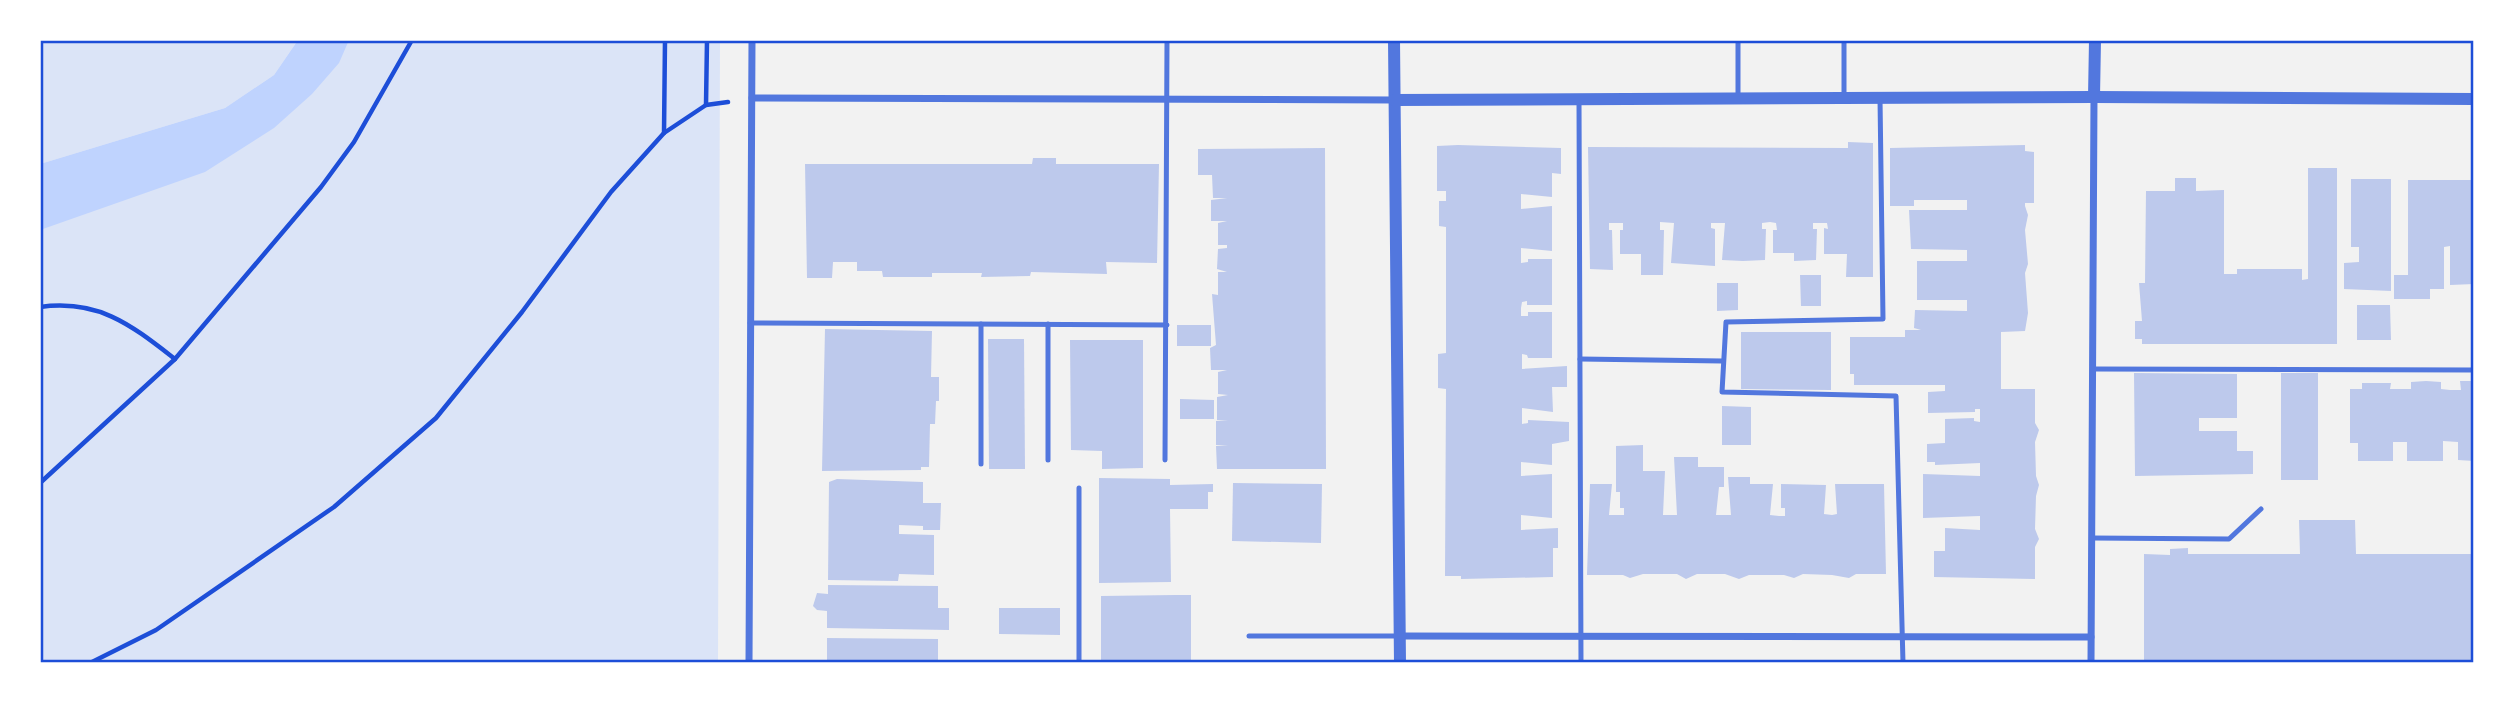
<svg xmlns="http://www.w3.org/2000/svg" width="2514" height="703" font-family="'Fira Sans Condensed',sans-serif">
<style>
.green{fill:#dbe4f7}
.water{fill:#bfd3fe}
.building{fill:#bdc9ec}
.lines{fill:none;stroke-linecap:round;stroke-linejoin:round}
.path{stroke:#1d4ed8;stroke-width:4.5}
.service{stroke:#5277de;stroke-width:5}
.minor{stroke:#5277de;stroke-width:7}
.tertiary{stroke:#5277de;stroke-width:12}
.neatline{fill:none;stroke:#1d4ed8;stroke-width:2.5}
</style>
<rect width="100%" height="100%" fill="#f2f2f2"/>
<g class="green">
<polygon points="40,40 298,40 274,75 225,108 40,164"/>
<polygon points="320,40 720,40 718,663 40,663 40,207 175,159"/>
</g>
<polygon class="water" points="298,40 349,40 339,63 312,94 274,128 205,172 40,230 40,164 225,108 274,75"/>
<g class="building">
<polygon points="1848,142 1873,143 1873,277 1846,277 1847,254 1824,254 1824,228 1828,229 1827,223 1813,223 1813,229 1817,229 1816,260 1794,261 1794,253 1773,253 1773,230 1777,230 1776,223 1770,222 1762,223 1762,229 1766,229 1765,260 1743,261 1722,260 1725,223 1711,223 1711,228 1715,229 1715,266 1671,263 1674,223 1660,222 1660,230 1664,230 1663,275 1641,275 1641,254 1620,254 1620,230 1623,230 1623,223 1609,223 1609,230 1612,230 1613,270 1590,269 1588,147 1848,148"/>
<polygon points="1458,145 1561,148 1561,174 1552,173 1552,197 1521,194 1521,209 1552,206 1552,251 1521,248 1521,263 1528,262 1528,259 1552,259 1552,305 1527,305 1527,301 1522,302 1521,308 1521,316 1528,316 1528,312 1552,312 1552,358 1528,358 1527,355 1522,354 1522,369 1567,366 1567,387 1552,387 1553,412 1522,408 1522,424 1528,423 1528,420 1569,422 1569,441 1552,444 1552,465 1521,462 1521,476 1552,474 1552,518 1521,515 1521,530 1558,528 1558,548 1553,548 1553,577 1461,579 1461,576 1445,576 1446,389 1438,388 1438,354 1446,353 1446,227 1439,226 1439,201 1446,201 1446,191 1437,191 1437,146"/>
<polygon points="2025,145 2025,151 2034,152 2034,203 2025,203 2025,206 2028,215 2025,230 2028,264 2025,273 2028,313 2025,331 2001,332 2001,389 2035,389 2035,423 2039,430 2035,442 2036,476 2039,485 2036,496 2035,529 2039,539 2035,547 2035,579 1934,577 1934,551 1945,551 1945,528 1980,530 1980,516 1923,518 1923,474 1980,476 1980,463 1935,465 1935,462 1927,462 1927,444 1945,443 1945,419 1974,418 1974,421 1980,422 1980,409 1975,409 1975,412 1928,413 1928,392 1945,391 1945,385 1854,385 1854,374 1850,374 1850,337 1905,337 1905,330 1921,330 1914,328 1915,310 1967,311 1967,300 1917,300 1917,261 1967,261 1967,250 1911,249 1909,210 1967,210 1967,200 1914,200 1914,206 1890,206 1890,148"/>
<polygon points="1325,148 1326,469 1217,469 1216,446 1228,445 1216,445 1216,421 1228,420 1217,420 1217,397 1228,395 1218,394 1218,372 1227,370 1211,370 1210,348 1216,345 1212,294 1218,295 1218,272 1227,272 1217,269 1218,249 1227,248 1227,245 1218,245 1218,223 1227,221 1211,221 1211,200 1227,198 1213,198 1212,175 1198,175 1198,149"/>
<polygon points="1033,158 1056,158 1056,164 1159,164 1157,263 1106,262 1107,274 1031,272 1030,276 981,277 982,273 932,273 932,277 883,277 882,271 857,271 857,262 833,262 832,278 807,278 805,164 1032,164"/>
<polygon points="2308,168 2337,168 2337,344 2142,344 2142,339 2135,339 2135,321 2142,321 2139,283 2145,283 2146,191 2175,191 2175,178 2196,178 2196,191 2224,190 2224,274 2237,274 2237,269 2302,269 2302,280 2308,279"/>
<polygon points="2351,179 2391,179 2391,291 2344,289 2344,263 2359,262 2359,247 2351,247"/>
<polygon points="2408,180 2474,180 2474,284 2450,285 2450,246 2444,247 2444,289 2430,289 2430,299 2394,299 2394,275 2408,275"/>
<polygon points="1800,275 1821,275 1821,306 1801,306"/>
<polygon points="1717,283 1738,283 1738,310 1717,311"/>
<polygon points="2357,305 2390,305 2391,340 2357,340"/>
<rect x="1177" y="325" width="34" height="21"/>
<polygon points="825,329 932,331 931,377 939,377 939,401 936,401 935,424 930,424 929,467 921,467 921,470 822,471"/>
<polygon points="1741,332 1831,332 1831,390 1741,389"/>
<polygon points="988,339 1024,339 1025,469 989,469"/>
<polygon points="1070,340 1143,340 1143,468 1102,469 1102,451 1071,450"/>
<polygon points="2134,373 2237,374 2237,418 2199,418 2199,431 2237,431 2237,451 2253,451 2253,474 2135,476"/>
<rect x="2281" y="373" width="37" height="107"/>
<polygon points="2426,381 2441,382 2441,389 2450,390 2461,390 2460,381 2474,381 2474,461 2458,460 2458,442 2443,441 2443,461 2407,461 2407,442 2393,442 2393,461 2358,461 2358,443 2350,443 2350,389 2362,389 2362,383 2391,383 2390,389 2411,389 2411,382"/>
<polygon points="1180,399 1214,400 1214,419 1180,419"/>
<polygon points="1722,406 1751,407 1751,445 1722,445"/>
<polygon points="1643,445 1643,471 1665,471 1663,515 1677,515 1674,457 1698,457 1698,467 1724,467 1724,487 1719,487 1716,515 1731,515 1728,477 1750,477 1750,484 1773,484 1770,515 1779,516 1785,516 1785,508 1781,508 1781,484 1826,485 1824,514 1832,515 1837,514 1835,484 1884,484 1886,574 1856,574 1849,578 1832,575 1803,574 1794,578 1784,575 1749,575 1739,579 1725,574 1697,574 1686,579 1677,574 1643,574 1630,578 1623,575 1587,575 1590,484 1612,484 1609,515 1624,515 1624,508 1620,508 1620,492 1616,492 1616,446"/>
<polygon points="1099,478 1170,479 1170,485 1213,484 1213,492 1208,492 1208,509 1170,509 1171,582 1099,583"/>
<polygon points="837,479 923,482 923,503 941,503 940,530 923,530 923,526 899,525 899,534 934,535 934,575 899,574 898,581 828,580 829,482"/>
<polygon points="1233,483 1322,484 1321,543 1232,541"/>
<polygon points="2299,520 2355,520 2356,554 2474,554 2474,663 2144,663 2144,554 2170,555 2170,549 2188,548 2188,554 2300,554"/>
<polygon points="828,585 938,586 938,608 949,608 949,630 827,628 827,611 817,610 813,606 817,593 828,594"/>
<polygon points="1175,595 1191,595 1191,663 1101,663 1101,596"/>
<polygon points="999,608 1060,608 1060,635 999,634"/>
<polygon points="827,638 938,639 938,663 827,663"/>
</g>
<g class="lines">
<g class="path">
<polyline points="706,105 707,40"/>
<polyline points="664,133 665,40"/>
<path d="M40,307C99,299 131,325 175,359"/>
<polyline points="40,483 175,359 321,187 354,142 412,40"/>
<polyline points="90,663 156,630 334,507 436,418 522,312 611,192 664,133 706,105 728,102"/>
</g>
<g class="service">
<polyline points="1738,40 1738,97"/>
<polyline points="1844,40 1844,97"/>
<polyline points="1880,98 1883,319 1726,322 1722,392 1896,396 1903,663"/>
<polyline points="1579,101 1581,663"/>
<polyline points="750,323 1167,325"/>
<polyline points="1580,359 1722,361"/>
<polyline points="2093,369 2474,370"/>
<polyline points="1048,460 1048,324"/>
<polyline points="1165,460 1167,40"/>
<polyline points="981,464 981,324"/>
<polyline points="2092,538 2229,539 2261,509"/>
<polyline points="1249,636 1401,636"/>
<polyline points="1079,663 1079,488"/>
</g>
<g class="minor">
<polyline points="752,98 1394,100"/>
<polyline points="1401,636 2091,637"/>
<polyline points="749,663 752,40"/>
<polyline points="2091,663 2094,97"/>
</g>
<g class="tertiary">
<polyline points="1394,40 1400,663"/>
<polyline points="2094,97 2095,40"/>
<polyline points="1394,100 2094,97 2474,99"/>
</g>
</g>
<rect width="2514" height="703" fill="none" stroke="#ffffff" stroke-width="84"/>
<rect x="42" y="42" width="2430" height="619" class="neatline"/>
</svg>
